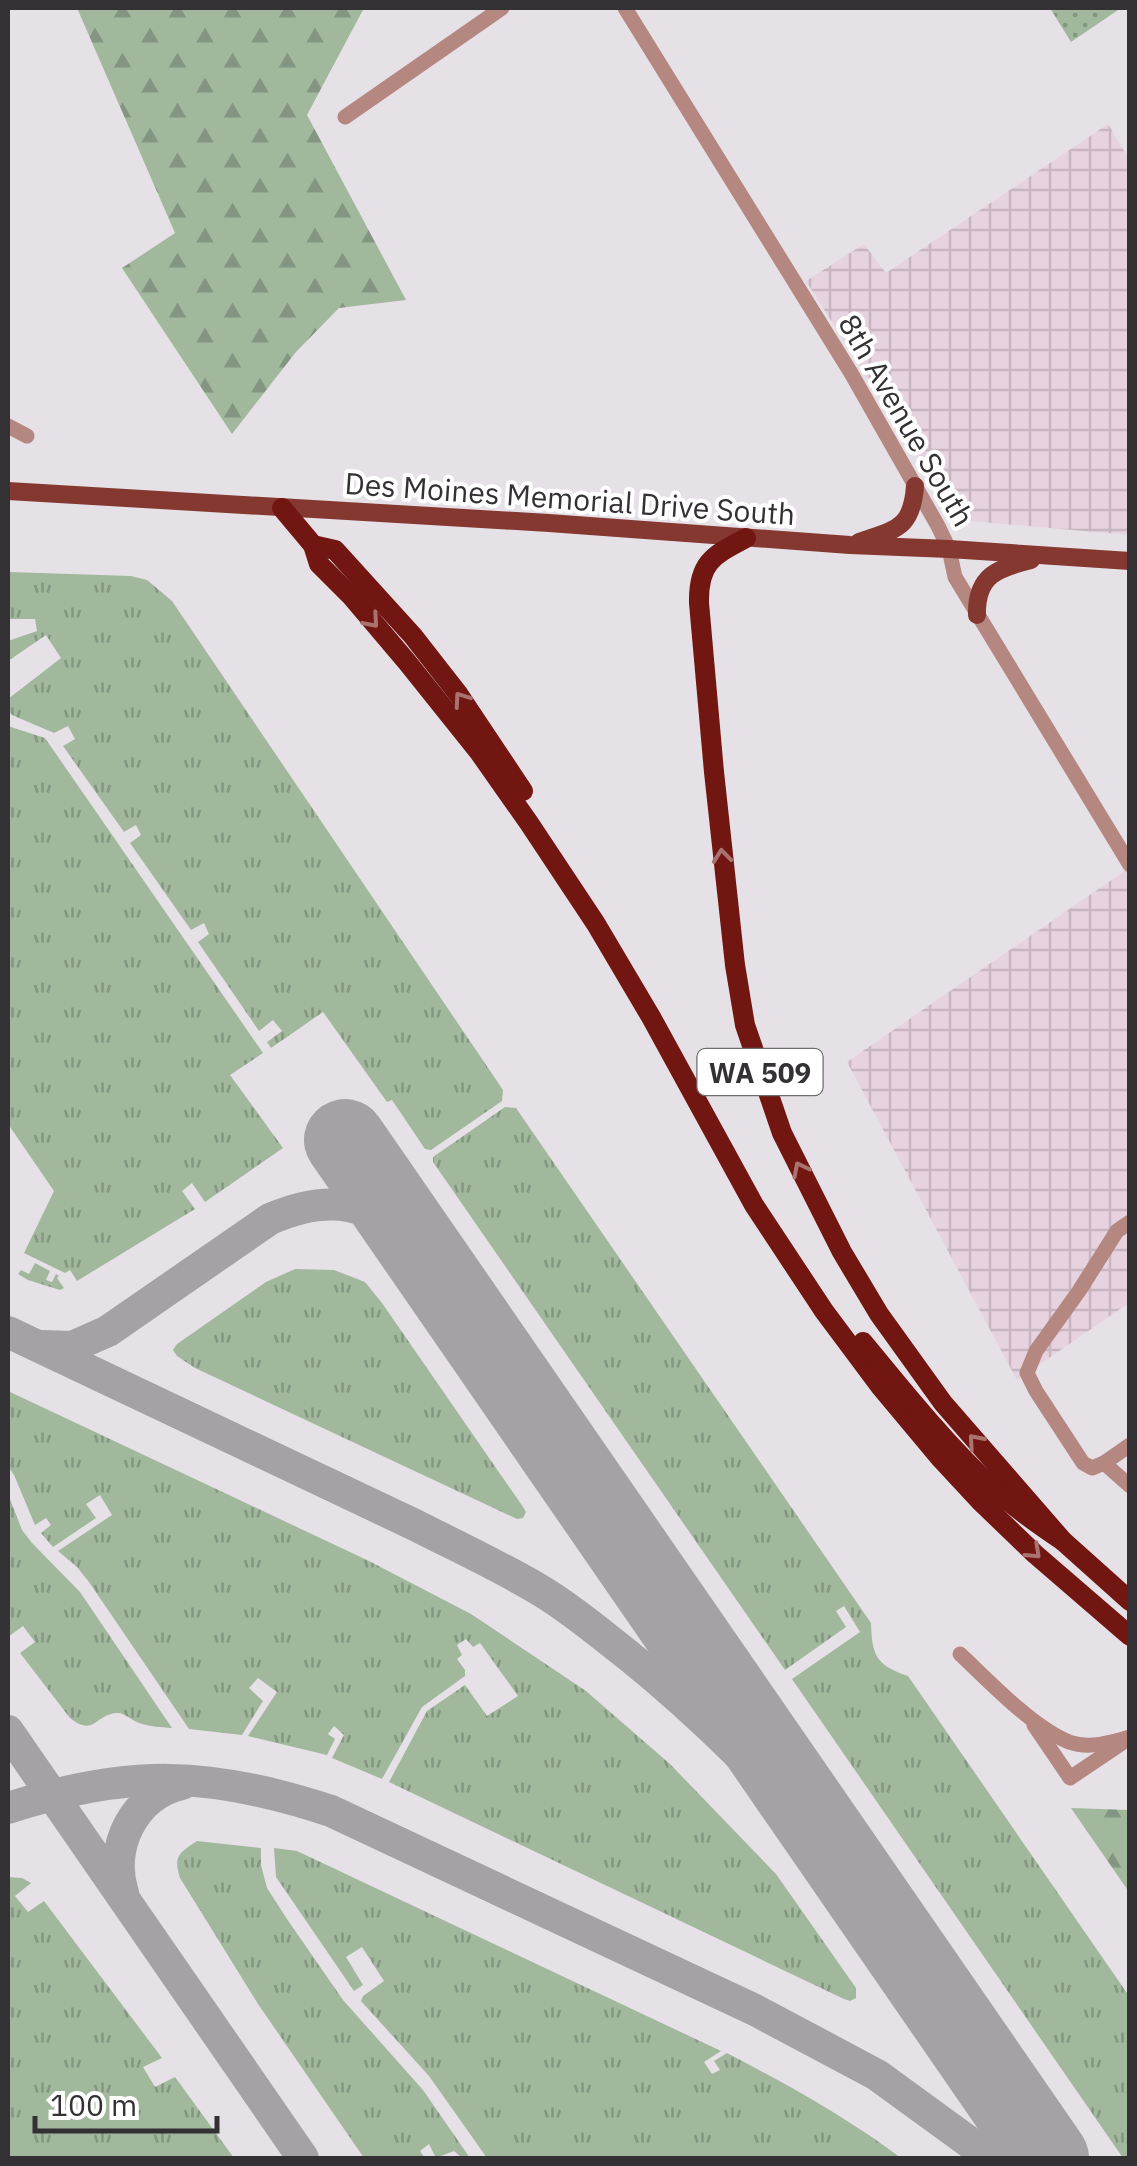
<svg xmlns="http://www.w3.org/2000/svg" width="1137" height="2166" font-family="'IBM Plex Sans',sans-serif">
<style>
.industrial{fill:url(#industrial-grid)}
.grass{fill:url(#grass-tufts)}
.forest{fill:url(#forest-firs)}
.park{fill:url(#park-dots)}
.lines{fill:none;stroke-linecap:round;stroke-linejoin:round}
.taxiway{stroke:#a5a1a6;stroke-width:32}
.runway{stroke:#a5a1a6;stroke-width:82}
.minor{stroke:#b48780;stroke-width:15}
.major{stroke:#853830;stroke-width:18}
.highway{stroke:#711611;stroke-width:20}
.oneway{stroke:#aa7370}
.labels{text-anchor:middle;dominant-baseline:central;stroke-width:8;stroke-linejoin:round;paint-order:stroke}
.shield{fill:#fff;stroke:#716f71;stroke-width:2.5}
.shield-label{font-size:28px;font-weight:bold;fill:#343134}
.street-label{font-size:30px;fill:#343134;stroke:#fff}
</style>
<defs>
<pattern id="industrial-grid" width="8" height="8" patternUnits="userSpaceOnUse" patternTransform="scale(2.5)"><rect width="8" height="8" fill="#e7d2df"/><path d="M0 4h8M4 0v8" fill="none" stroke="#c7b5c0"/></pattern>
<pattern id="grass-tufts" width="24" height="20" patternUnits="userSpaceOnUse" patternTransform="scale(2.5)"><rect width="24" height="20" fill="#a1b89d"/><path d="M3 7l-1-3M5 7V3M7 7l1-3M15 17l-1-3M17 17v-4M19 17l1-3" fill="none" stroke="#849681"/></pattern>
<pattern id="forest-firs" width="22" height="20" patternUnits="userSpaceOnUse" patternTransform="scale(2.5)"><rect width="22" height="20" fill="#a1b89d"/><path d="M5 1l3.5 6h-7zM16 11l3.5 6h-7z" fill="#849681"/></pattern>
<pattern id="park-dots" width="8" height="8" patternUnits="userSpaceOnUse" patternTransform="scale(2.5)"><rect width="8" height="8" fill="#a1b89d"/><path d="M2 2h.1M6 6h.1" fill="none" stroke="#849681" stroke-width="1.8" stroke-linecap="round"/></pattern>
</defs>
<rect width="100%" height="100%" fill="#e6e1e7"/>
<g class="industrial">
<polygon points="1108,124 1129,159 1129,535 958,520 806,281 864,244 886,273"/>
<polygon points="1129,868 1129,1303 1017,1380 847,1062"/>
</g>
<g class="grass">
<polygon points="10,572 131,576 147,580 172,601 503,1090 502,1101 431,1150 425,1149 392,1100 387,1102 323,1012 271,1048 267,1042 282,1031 273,1020 259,1031 198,942 209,934 204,923 191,930 130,843 141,835 136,825 124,832 63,746 75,739 68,726 54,733 12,715 8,710 8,699 61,658 46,635 8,661 8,641 37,631 35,619 8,619"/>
<polygon points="8,726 45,738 263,1053 230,1075 283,1148 205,1202 192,1183 182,1191 195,1209 77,1281 70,1270 65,1273 24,1253 54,1191 8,1124"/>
<path d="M505,1107L516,1108L871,1623C872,1656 876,1665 908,1676L1129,1996V2158H1123L792,1679L860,1632L844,1606L836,1611L846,1627L785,1670L433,1162V1157Z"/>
<polygon points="35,1263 50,1271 46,1280 52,1282 56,1274 59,1276 57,1278 64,1288 60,1290 28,1280 18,1274 21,1270 29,1274"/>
<polygon points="295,1269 334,1270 365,1282 382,1303 523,1507 526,1512 523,1518 517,1519 195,1368 177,1356 173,1350 177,1344 266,1282"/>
<polygon points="8,1391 369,1561 471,1614 586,1691 670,1764 776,1874 856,1988 856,1998 850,2001 844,1999 389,1782 427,1711 465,1685 487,1716 518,1696 480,1643 473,1647 466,1639 457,1645 462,1655 457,1659 465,1670 465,1676 422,1707 382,1779 332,1758 344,1735 334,1726 328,1734 335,1739 327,1755 248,1736 277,1692 258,1678 249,1688 263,1701 242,1735 189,1729 89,1582 77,1567 58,1551 112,1515 100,1495 86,1504 96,1518 53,1547 41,1533 51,1525 46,1518 35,1525 14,1475 8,1466"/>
<path d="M8,1494L22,1530L32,1543L80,1592L172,1728C161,1727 150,1727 139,1723C131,1720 124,1712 116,1713C95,1715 94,1737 70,1718L20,1653L35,1642L23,1626L8,1637Z"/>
<path d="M197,1841L261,1848V1865L267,1888L287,1919L343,2000L423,2090L470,2158H462L454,2151L436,2158L429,2144L420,2151L425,2158H364L258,2004L180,1878C173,1856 179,1853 197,1841Z"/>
<path d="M274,1848L297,1851L721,2051L704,2062L712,2074L720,2070L714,2061L727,2053C788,2085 846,2117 901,2158H487L429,2076L361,2001L363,1996L384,1981L362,1947L346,1957L363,1985L354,1991L276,1877Z"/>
<polygon points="8,1877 22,1878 31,1883 15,1896 28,1912 44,1901 162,2058 143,2067 155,2087 175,2077 234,2158 8,2158"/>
</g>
<g class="forest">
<polygon points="77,8 364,8 307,115 406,300 339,308 296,352 232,434 122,268 175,233"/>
<polygon points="1071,1808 1129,1810 1129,1892"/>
</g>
<polygon class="park" points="1050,8 1121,8 1071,42"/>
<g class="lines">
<g class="taxiway">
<path d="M8,1332L415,1525C458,1547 502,1567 543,1592C574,1611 601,1634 629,1656C706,1718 775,1789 842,1862"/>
<path d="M43,1346L72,1347L108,1331L270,1219C330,1193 370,1201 417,1247"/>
<polyline points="8,1731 303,2158"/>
<path d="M8,1808C129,1769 210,1771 331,1811L755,2010L877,2075L991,2158"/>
<path d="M123,1893C108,1847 134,1795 182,1784"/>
</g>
<polyline class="runway" points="345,1140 1048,2158"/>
<g class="minor">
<polyline points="625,8 851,373 938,526 949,549 955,577 1130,865"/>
<polyline points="345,117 502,8"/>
<polyline points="8,426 27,436"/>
<polyline points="1130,1222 1117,1231 1079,1291 1036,1351 1027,1373 1036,1391 1083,1463 1092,1468 1104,1463 1130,1486"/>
<polyline points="1104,1463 1130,1445"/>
<path d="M960,1654C989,1681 1032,1727 1069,1742C1088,1749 1111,1743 1130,1737"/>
<polyline points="1034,1725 1070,1778 1122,1743"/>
</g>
<g class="major">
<polyline points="8,491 549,523 850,545 949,549 1130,561"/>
<path d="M859,542C896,529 912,529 915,486"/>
<path d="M977,615C976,575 998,568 1031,560"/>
</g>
<g class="highway">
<polyline points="282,508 313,545 319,564 352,597 407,662 479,752 529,823 596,924 651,1017 754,1205 824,1311 880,1386 941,1459 980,1501 1035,1554 1130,1636"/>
<path d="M746,538C714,555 698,562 699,603L714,772L735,965L745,1025L782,1133L842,1252L879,1314L943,1403L1063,1541L1130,1601"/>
<polyline points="313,545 335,550 413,636 459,695 523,791"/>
<path d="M863,1342C904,1392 946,1444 994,1489C1015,1508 1039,1525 1063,1541"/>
</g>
</g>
<defs><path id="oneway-chevron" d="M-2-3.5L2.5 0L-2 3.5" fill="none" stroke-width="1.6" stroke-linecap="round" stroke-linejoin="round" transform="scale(2.5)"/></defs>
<g class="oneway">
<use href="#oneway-chevron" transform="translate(372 621) rotate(49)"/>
<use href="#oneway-chevron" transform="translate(461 699) rotate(-125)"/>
<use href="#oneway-chevron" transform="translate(722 856) rotate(-96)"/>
<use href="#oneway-chevron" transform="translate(800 1169) rotate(-117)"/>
<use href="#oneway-chevron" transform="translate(975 1441) rotate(-131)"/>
<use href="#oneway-chevron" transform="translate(1034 1552) rotate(43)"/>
</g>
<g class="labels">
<rect class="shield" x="697.5" y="1049" width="125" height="46" rx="8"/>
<g class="shield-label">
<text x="760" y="1072">WA 509</text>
</g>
<g class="street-label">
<text transform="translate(907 420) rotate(60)">8th Avenue South</text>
<text transform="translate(570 498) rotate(4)">Des Moines Memorial Drive South</text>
</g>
</g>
<rect width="1137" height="2166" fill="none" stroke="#343134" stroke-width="20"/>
<path d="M35 2116v15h182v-15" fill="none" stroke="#343134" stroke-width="5"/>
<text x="50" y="2116" font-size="30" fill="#343134" stroke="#ffffff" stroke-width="8" paint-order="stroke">100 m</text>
</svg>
